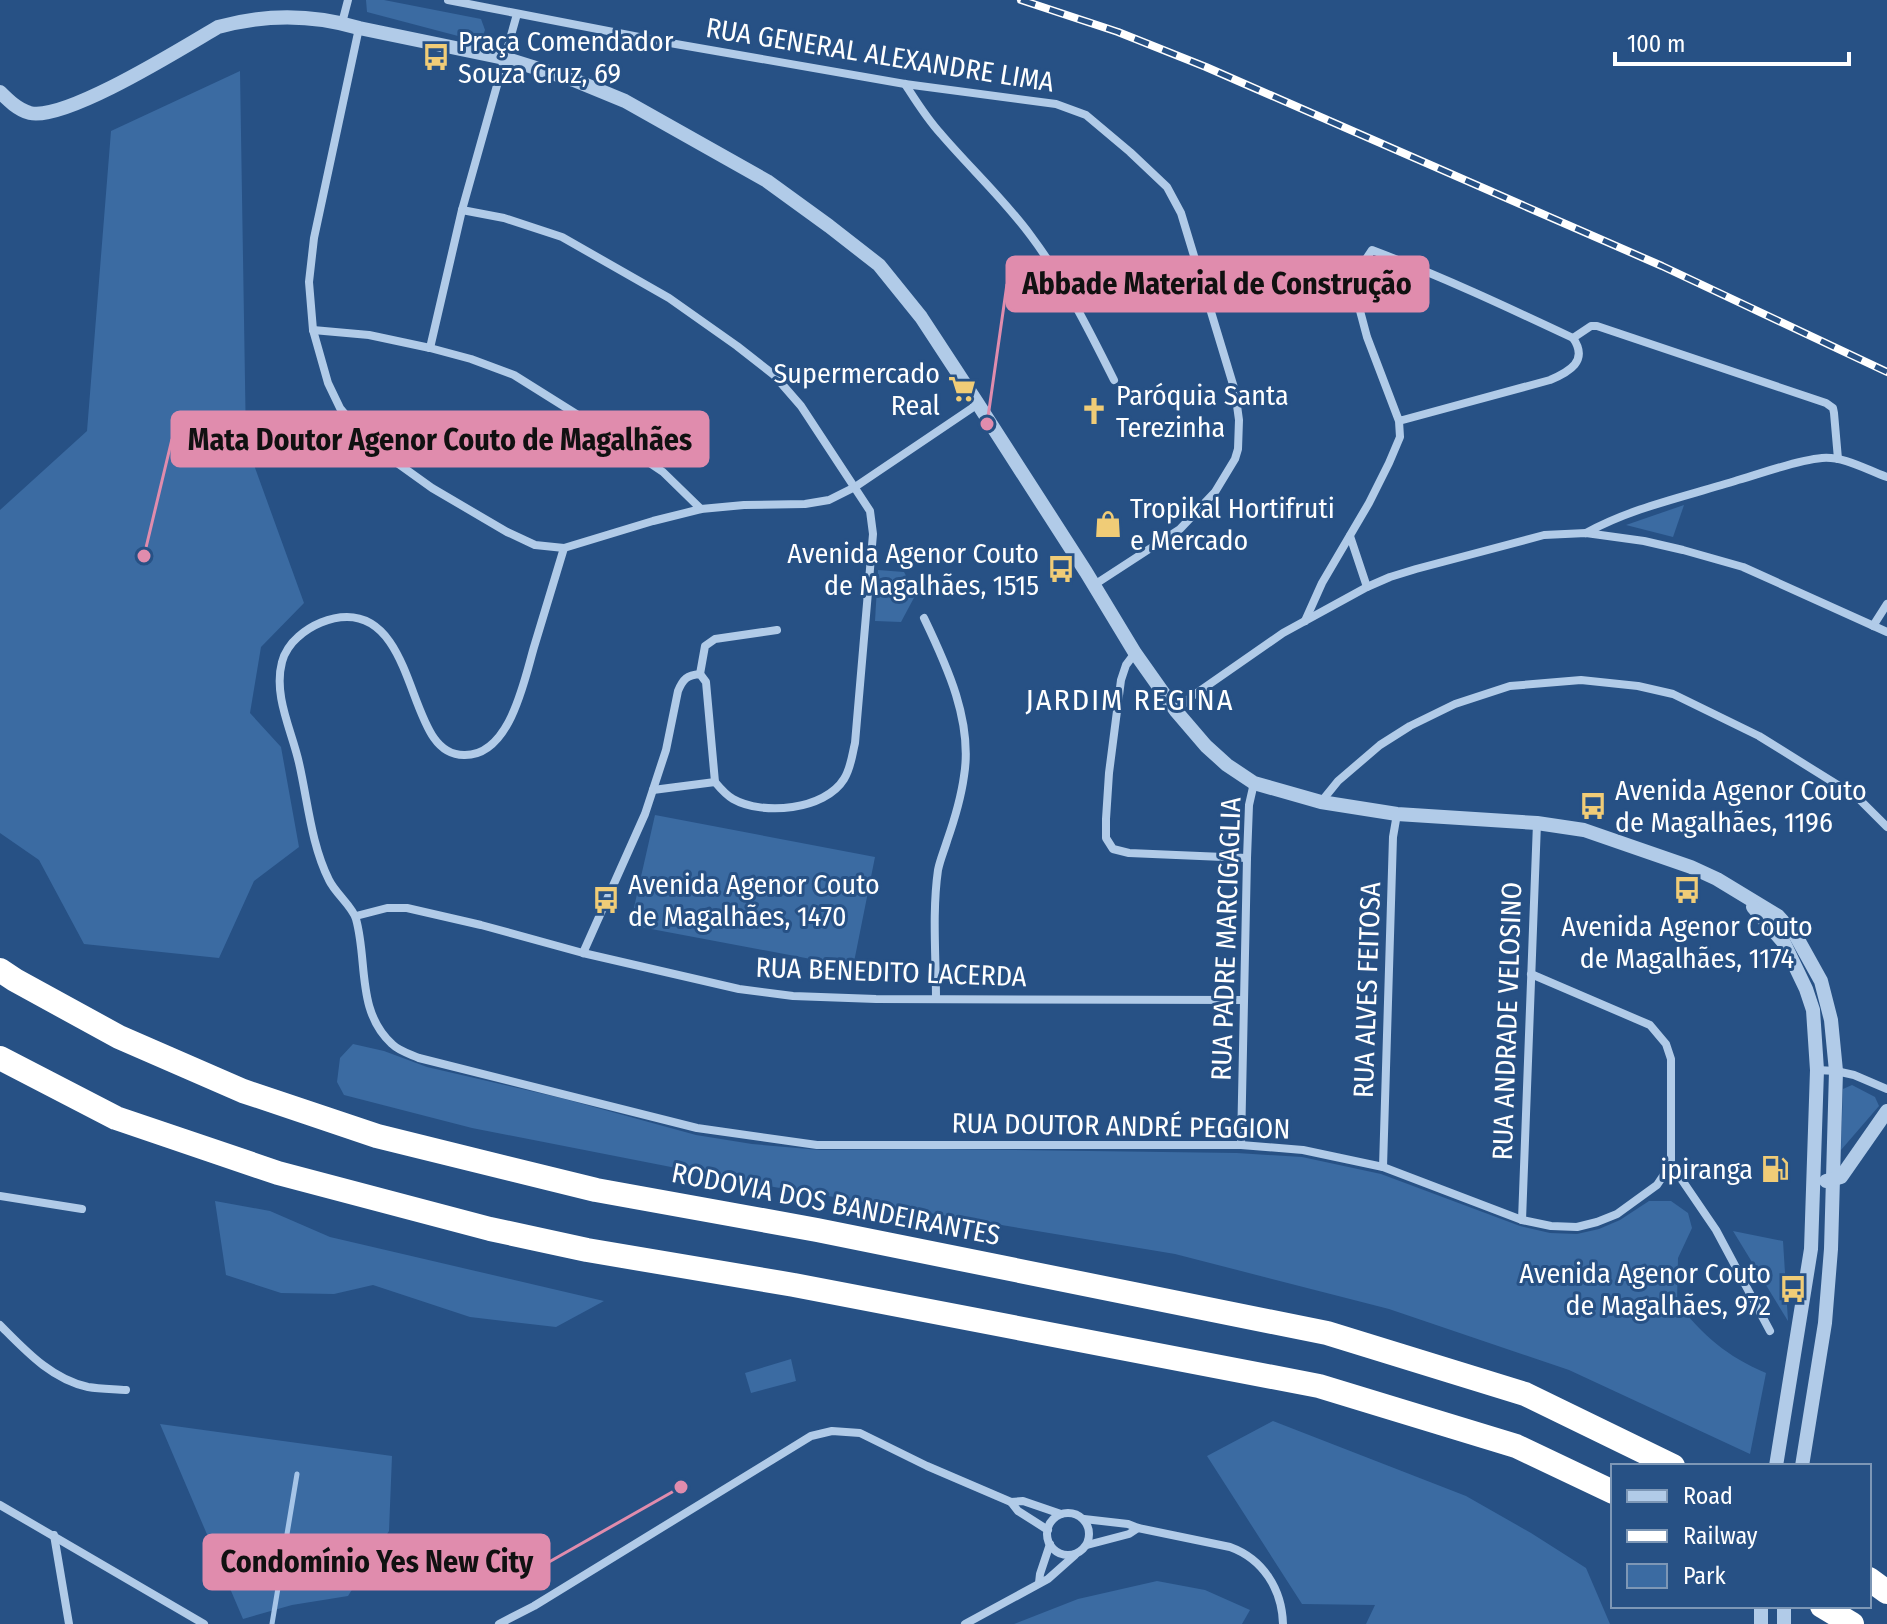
<svg xmlns="http://www.w3.org/2000/svg" width="1887" height="1624" font-family="'Fira Sans Condensed',sans-serif">
<style>
.green{fill:#3b6ba2}
.lines{fill:none;stroke-linecap:round;stroke-linejoin:round}
.stream{stroke:#a6c5e8;stroke-width:5}
.minor{stroke:#b1cbe8;stroke-width:8}
.tertiary{stroke:#b1cbe8;stroke-width:14}
.motorway{stroke:#fff;stroke-width:24}
.rail-casing{stroke:#fff;stroke-width:8}
.rail{stroke:#275185;stroke-width:5;stroke-dasharray:15;stroke-linecap:butt}
.labels{text-anchor:middle;dominant-baseline:central;stroke-width:6;stroke-linejoin:round;paint-order:stroke}
.poi-label{font-size:28px;fill:#fff;stroke:#275185;text-anchor:start}
.street-label{font-size:28px;fill:#fff;stroke:#275185}
.neighbourhood-label{font-size:30px;letter-spacing:2px;fill:#fff;stroke:#275185}
.leader{fill:none;stroke:#e08cad;stroke-width:3}
.callout-dot{fill:#e08cad;stroke:#275185;stroke-width:3}
.callout{fill:#e08cad;stroke:#e08cad;stroke-width:3}
.callout-label{font-size:30px;text-anchor:middle;font-weight:bold;fill:#111}
</style>
<rect width="100%" height="100%" fill="#275185"/>
<g class="green">
<polygon points="366,0 384,0 481,19 485,30 482,38 477,41 367,12"/>
<polygon points="240,71 246,443 304,603 261,647 250,713 281,747 299,847 254,881 219,958 84,944 39,860 0,833 0,510 87,431 111,131"/>
<polygon points="1684,505 1673,537 1626,525"/>
<polygon points="878,570 904,572 916,594 901,622 875,621"/>
<polygon points="655,815 875,857 853,967 630,925"/>
<path d="M353,1044L384,1051L427,1067L561,1098L696,1135L752,1144L820,1150L933,1149L1237,1153L1302,1157L1381,1174L1520,1226L1550,1233L1577,1234L1599,1229L1620,1220L1649,1201H1671L1688,1213L1692,1228L1678,1258L1677,1303C1704,1336 1726,1356 1766,1373L1750,1454L1569,1370L1389,1309L1175,1254L768,1186L472,1128L344,1095L337,1082L340,1058Z"/>
<polygon points="1852,1085 1875,1097 1879,1106 1841,1150 1843,1089"/>
<polygon points="215,1201 270,1211 330,1237 604,1301 556,1327 470,1317 373,1285 334,1294 281,1293 226,1275"/>
<polygon points="1733,1231 1783,1241 1788,1321"/>
<polygon points="791,1359 796,1381 751,1393 745,1373"/>
<polygon points="1273,1421 1466,1496 1531,1533 1586,1568 1610,1624 1366,1624 1375,1605 1302,1604 1207,1456"/>
<polygon points="160,1424 392,1456 389,1531 348,1596 292,1605 243,1619"/>
<polygon points="1157,1581 1205,1590 1250,1610 1242,1624 1014,1624 1078,1599"/>
</g>
<g class="lines">
<polyline class="stream" points="272,1624 297,1474"/>
<g class="minor">
<polyline points="448,0 670,43 905,84 1056,104 1086,115 1130,152 1167,187 1181,213 1235,391 1239,420 1238,449 1235,459 1215,492 1180,529 1094,585"/>
<polyline points="342,23 348,0"/>
<polyline points="359,28 314,238 309,282 313,330 328,383 340,408 355,426 379,450 432,488 507,532 535,545 564,548 653,521 701,509 744,505 805,504 829,500 855,487 978,404"/>
<path d="M905,84C916,101 927,119 941,134C970,168 1004,199 1031,236C1064,280 1089,330 1114,380"/>
<path d="M462,210L504,218L562,237L669,298L737,346L774,375L801,406L870,511L873,534L855,743C852,755 851,768 844,779C825,810 763,816 733,799C726,795 720,788 715,782L706,682L700,674C687,675 683,679 678,691L666,750L645,814L583,953"/>
<polyline points="313,330 369,335 430,348 471,359 514,375 581,417 663,472 701,509"/>
<polyline points="1573,338 1591,326 1597,326 1826,403 1833,408 1834,413 1838,459"/>
<polyline points="430,348 462,210 517,14"/>
<path d="M1586,533C1633,507 1688,496 1738,480C1763,473 1797,460 1822,458C1844,456 1867,470 1887,477"/>
<polyline points="1350,536 1367,587"/>
<path d="M564,548C554,581 544,614 534,647C524,681 510,756 464,755C451,755 441,748 434,738C409,703 403,617 347,617C330,617 311,625 298,637C291,643 284,653 282,662C273,696 292,731 299,763C308,802 311,844 329,880C335,893 353,907 356,919C368,962 356,1011 392,1044C399,1051 410,1054 419,1058L697,1128L817,1145H1241L1303,1150L1383,1167L1522,1220L1551,1226L1577,1227L1597,1222L1617,1214L1657,1185L1671,1164"/>
<path d="M924,618C947,666 973,722 964,776C961,798 954,821 947,841C944,851 940,860 938,870C932,912 936,956 936,999"/>
<path d="M1305,621L1322,583L1369,503L1389,463L1400,437L1399,421L1367,337L1355,292V281L1360,268L1372,250C1441,276 1507,307 1573,338C1589,361 1569,372 1550,380L1399,421"/>
<polyline points="1873,626 1887,604"/>
<polyline points="1135,653 1126,665 1121,680 1109,773 1106,819 1106,838 1113,849 1129,853 1247,858"/>
<polyline points="700,674 705,646 715,639 777,630"/>
<polyline points="1176,711 1191,697 1283,633 1367,587 1390,577 1416,569 1544,535 1586,533 1644,541 1683,550 1743,567 1887,632"/>
<polyline points="653,790 715,782"/>
<polyline points="1321,802 1338,781 1380,745 1410,726 1455,704 1510,686 1581,680 1638,686 1673,694 1759,736 1857,797 1887,827"/>
<polyline points="356,916 387,908 407,908 481,925 583,953 739,989 793,996 876,999 1243,1000"/>
<polyline points="1531,974 1650,1025 1666,1044 1671,1059 1671,1164"/>
<polyline points="1817,1070 1836,1071 1854,1075 1887,1089"/>
<polyline points="1241,1145 1247,858 1249,805 1254,783"/>
<polyline points="1671,1164 1716,1230 1770,1331"/>
<polyline points="1383,1167 1393,837 1397,814"/>
<polyline points="0,1196 82,1209"/>
<polyline points="1522,1220 1537,823"/>
<path d="M0,1325C25,1350 51,1379 88,1387C100,1389 114,1389 126,1390"/>
<polyline points="1011,1502 1023,1501 1061,1514"/>
<polyline points="0,1505 204,1624"/>
<circle cx="1068" cy="1534" r="21"/>
<path d="M1084,1519L1128,1524L1138,1528L1230,1547C1263,1559 1282,1589 1283,1624"/>
<polyline points="54,1535 69,1624"/>
<polyline points="1087,1545 1129,1534 1138,1528"/>
<polyline points="1039,1583 1040,1574 1050,1544"/>
<polyline points="499,1624 534,1606 811,1436 832,1431 860,1433 927,1466 1011,1502 1018,1511 1048,1530"/>
<polyline points="965,1624 1048,1579 1075,1555"/>
</g>
<g class="tertiary">
<path d="M0,92C8,100 18,110 30,113C66,121 182,48 218,27C265,14 312,14 359,28L504,58L574,80L625,101L767,181L829,226L879,265L921,317L978,404L1086,572L1135,653L1176,711L1206,746L1227,765L1254,783L1321,802L1397,814L1537,823L1584,830L1691,867L1717,879L1778,916L1796,936L1821,981L1831,1020L1836,1071L1831,1249L1825,1323L1802,1466"/>
<polyline points="1753,907 1784,943 1806,989 1813,1010 1817,1070 1811,1249 1776,1466"/>
<polyline points="1826,1181 1841,1177 1887,1111"/>
<polyline points="1761,1624 1761,1606"/>
<polyline points="1784,1624 1784,1606"/>
</g>
<g class="motorway">
<polyline points="0,970 15,980 119,1037 243,1091 377,1136 596,1190 817,1230 1327,1333 1525,1394 1673,1466"/>
<polyline points="0,1058 116,1118 278,1173 490,1229 587,1250 794,1285 1319,1386 1516,1446 1613,1492"/>
<polyline points="1869,1579 1887,1592"/>
<polyline points="1822,1606 1852,1624"/>
</g>
<g class="rail-casing">
<polyline id="rail" points="1021,0 1118,32 1206,67 1662,266 1887,372"/>
</g>
<use href="#rail" class="rail"/>
</g>
<defs>
<g id="bus-bare" transform="scale(2.16)"><path d="M-5-6H5V4H4V6H2V4H-2V6H-4V4H-5ZM-3.5-4V0h7V-4ZM-3.5 1.2v1.5H-2V1.2ZM2 1.2v1.5H3.5V1.2Z" fill="#f0cc77" stroke="#275185" stroke-width="2.5" paint-order="stroke"/></g>
<g id="supermarket-bare" transform="scale(2.16)"><path d="M-6-5.5h2.5l.6 2H6L4.5 2H-2.5L-4.4-4H-6ZM-1.5 3.2a1.3 1.3 0 1 0 .1 0ZM3 3.2a1.3 1.3 0 1 0 .1 0Z" fill="#f0cc77" stroke="#275185" stroke-width="2.5" paint-order="stroke"/></g>
<g id="church-bare" transform="scale(2.16)"><path d="M-1.2-6h2.4v3.5h3.3v2.4h-3.3V6h-2.4V-.1h-3.3v-2.4h3.3Z" fill="#f0cc77" stroke="#275185" stroke-width="2.5" paint-order="stroke"/></g>
<g id="shop-bare" transform="scale(2.16)"><path d="M-5-2.5h2.3a2.7 3.5 0 0 1 5.4 0H5L5.5 6h-11ZM-1.5-2.5h3a1.5 2.3 0 0 0-3 0Z" fill="#f0cc77" stroke="#275185" stroke-width="2.5" paint-order="stroke"/></g>
<g id="fuel-bare" transform="scale(2.16)"><path d="M-5.5-6h7V0h2V4h1.3V-2.5L3-4.5l.8-.8L6-3V5H2.5V1h-1V6h-7ZM-4.2-4.7v3.2H.2V-4.7Z" fill="#f0cc77" stroke="#275185" stroke-width="2.5" paint-order="stroke"/></g>
</defs>
<g fill-rule="evenodd">
<use href="#bus-bare" x="436" y="57"/>
<use href="#supermarket-bare" x="962" y="389"/>
<use href="#church-bare" x="1094" y="411"/>
<use href="#shop-bare" x="1108" y="524"/>
<use href="#bus-bare" x="1061" y="569"/>
<use href="#bus-bare" x="1593" y="806"/>
<use href="#bus-bare" x="1687" y="890"/>
<use href="#bus-bare" x="606" y="900"/>
<use href="#fuel-bare" x="1775" y="1169"/>
<use href="#bus-bare" x="1793" y="1289"/>
</g>
<g class="labels">
<g class="poi-label">
<text x="458" y="41">Praça Comendador<tspan x="458" dy="32">Souza Cruz, 69</tspan></text>
<text x="940" y="373" text-anchor="end">Supermercado<tspan x="940" dy="32">Real</tspan></text>
<text x="1116" y="395">Paróquia Santa<tspan x="1116" dy="32">Terezinha</tspan></text>
<text x="1130" y="508">Tropikal Hortifruti<tspan x="1130" dy="32">e Mercado</tspan></text>
<text x="1039" y="553" text-anchor="end">Avenida Agenor Couto<tspan x="1039" dy="32">de Magalhães, 1515</tspan></text>
<text x="1615" y="790">Avenida Agenor Couto<tspan x="1615" dy="32">de Magalhães, 1196</tspan></text>
<text x="628" y="884">Avenida Agenor Couto<tspan x="628" dy="32">de Magalhães, 1470</tspan></text>
<text x="1687" y="926" text-anchor="middle">Avenida Agenor Couto<tspan x="1687" dy="32">de Magalhães, 1174</tspan></text>
<text x="1753" y="1169" text-anchor="end">ipiranga</text>
<text x="1771" y="1273" text-anchor="end">Avenida Agenor Couto<tspan x="1771" dy="32">de Magalhães, 972</tspan></text>
</g>
<g class="street-label">
<text transform="translate(880 55) rotate(9)">RUA GENERAL ALEXANDRE LIMA</text>
<text transform="translate(1226 939) rotate(-88)">RUA PADRE MARCIGAGLIA</text>
<text transform="translate(891 972) rotate(2)">RUA BENEDITO LACERDA</text>
<text transform="translate(1367 990) rotate(-88)">RUA ALVES FEITOSA</text>
<text transform="translate(1507 1021) rotate(-88)">RUA ANDRADE VELOSINO</text>
<text transform="translate(1121 1126) rotate(1)">RUA DOUTOR ANDRÉ PEGGION</text>
<text transform="translate(836 1204) rotate(11)">RODOVIA DOS BANDEIRANTES</text>
</g>
<g class="neighbourhood-label">
<text x="1130" y="700">JARDIM REGINA</text>
</g>
</g>
<path class="leader" d="M987 424L1007 284M144 556L172 439M681 1487L549 1562"/>
<g class="callout-dot">
<circle cx="987" cy="424" r="8"/>
<circle cx="144" cy="556" r="8"/>
<circle cx="681" cy="1487" r="8"/>
</g>
<g class="callout">
<rect x="1007" y="257" width="421" height="54" rx="8"/>
<rect x="172" y="412" width="536" height="54" rx="8"/>
<rect x="204" y="1535" width="345" height="54" rx="8"/>
</g>
<g class="callout-label">
<text x="1217" y="294">Abbade Material de Construção</text>
<text x="440" y="450">Mata Doutor Agenor Couto de Magalhães</text>
<text x="377" y="1572">Condomínio Yes New City</text>
</g>
<rect x="1611" y="1464" width="260" height="144" fill="#275185" stroke="#7d97b6" stroke-width="2"/>
<rect x="1627" y="1490" width="40" height="12" fill="#b1cbe8" stroke="#7d97b6" stroke-width="2"/>
<text x="1683" y="1504" font-size="24" fill="#ffffff">Road</text>
<rect x="1627" y="1530" width="40" height="12" fill="#ffffff" stroke="#7d97b6" stroke-width="2"/>
<text x="1683" y="1544" font-size="24" fill="#ffffff">Railway</text>
<rect x="1627" y="1564" width="40" height="24" fill="#3b6ba2" stroke="#7d97b6" stroke-width="2"/>
<text x="1683" y="1584" font-size="24" fill="#ffffff">Park</text>
<path d="M1615 52v12h234v-12" fill="none" stroke="#ffffff" stroke-width="4"/>
<text x="1627" y="52" font-size="24" fill="#ffffff" stroke="#275185" stroke-width="6" paint-order="stroke">100 m</text>
</svg>
